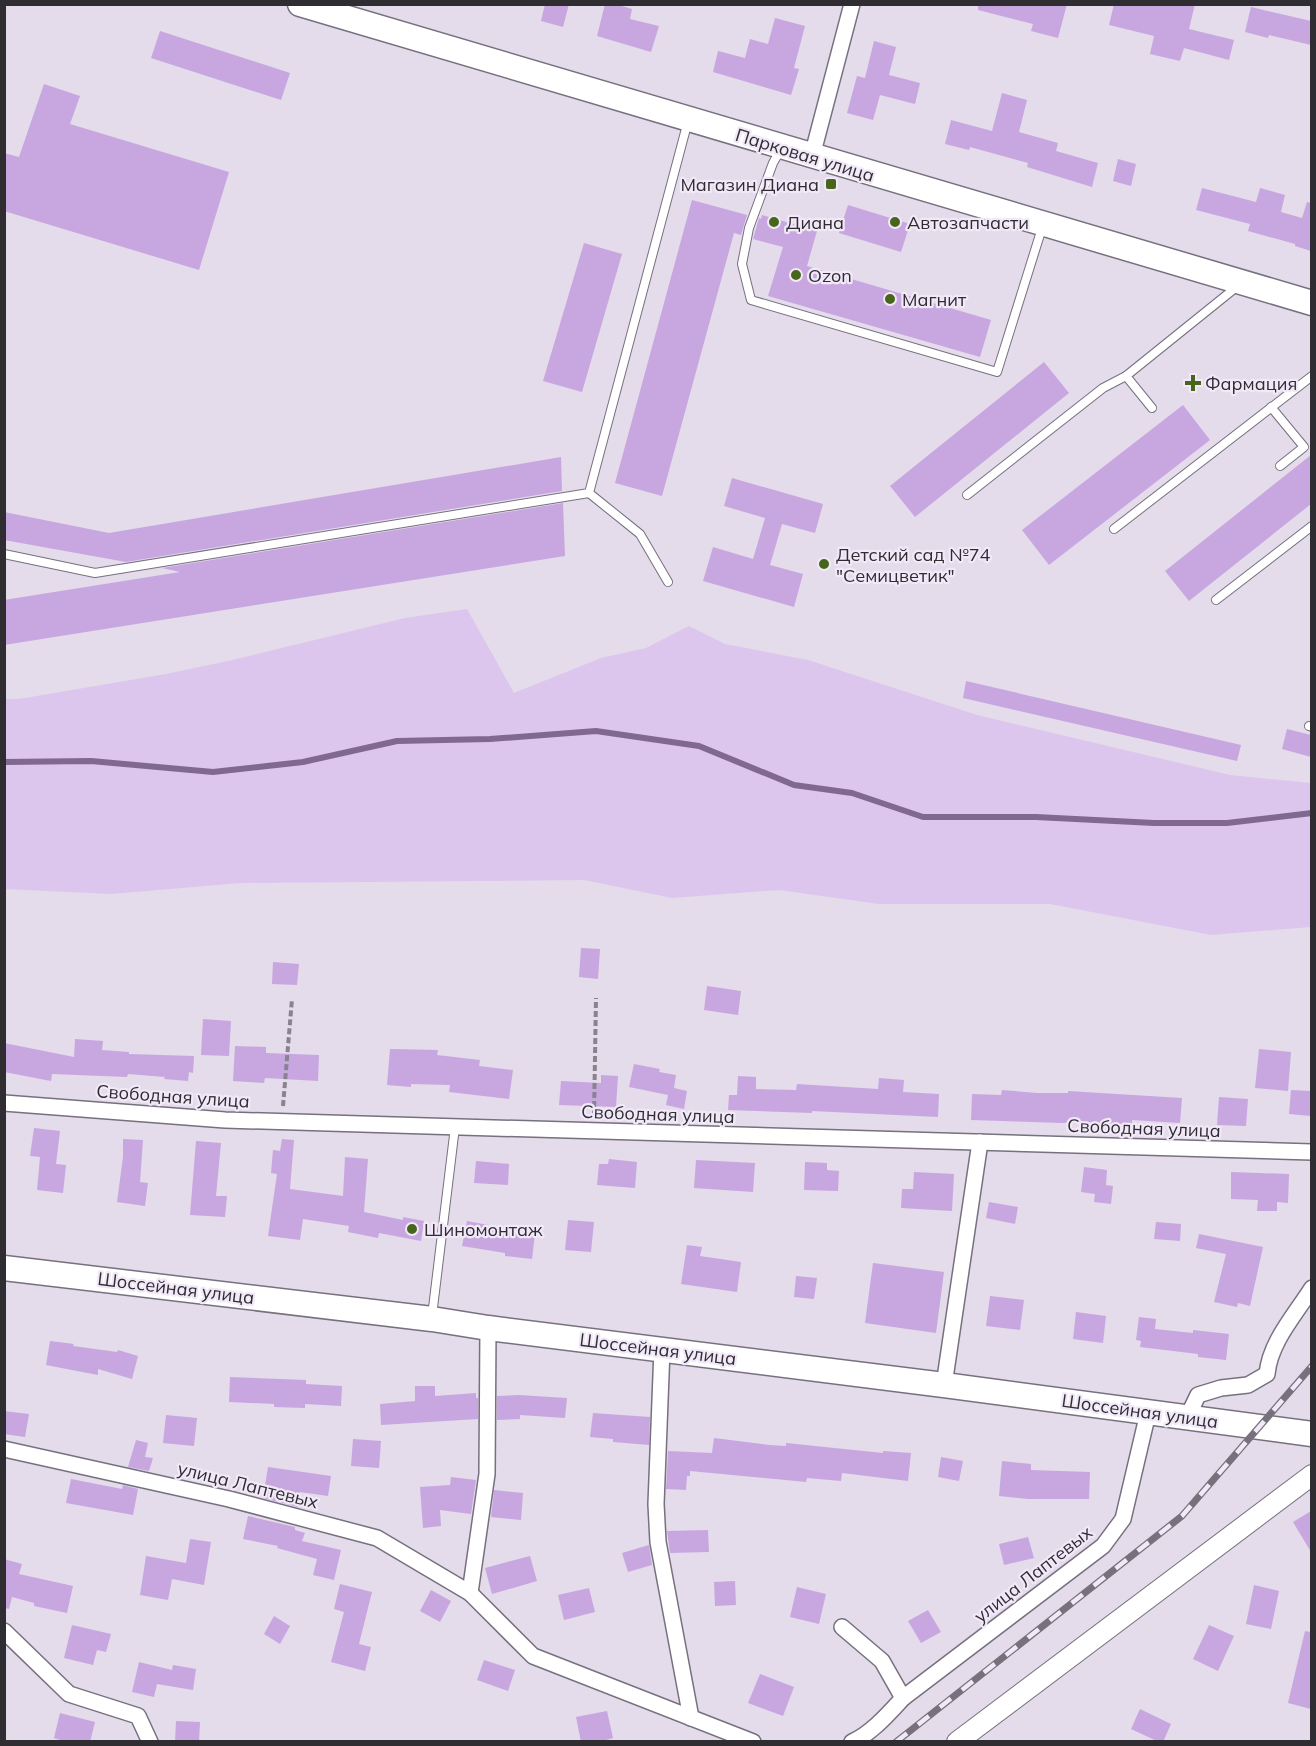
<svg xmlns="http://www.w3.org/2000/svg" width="1316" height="1746" font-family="Mulish,sans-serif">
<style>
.green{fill:#dcc6ed}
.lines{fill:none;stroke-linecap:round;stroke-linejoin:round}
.stream{stroke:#806890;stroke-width:6}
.building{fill:#c8a7e0}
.service-casing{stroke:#77707e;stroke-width:10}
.minor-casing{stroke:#77707e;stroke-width:18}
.tertiary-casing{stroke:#77707e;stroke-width:22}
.primary-casing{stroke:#77707e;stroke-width:27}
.path{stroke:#89838e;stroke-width:4;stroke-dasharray:6 3;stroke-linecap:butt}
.service{stroke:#fff;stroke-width:8}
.minor{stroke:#fff;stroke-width:15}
.tertiary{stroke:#fff;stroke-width:20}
.primary{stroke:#fff;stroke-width:24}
.rail-casing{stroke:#77717b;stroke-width:7}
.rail{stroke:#f1e8f8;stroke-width:4.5;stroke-dasharray:14;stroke-linecap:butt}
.poi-dot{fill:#47661b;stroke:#f1e8f8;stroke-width:2}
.labels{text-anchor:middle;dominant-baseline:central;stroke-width:4.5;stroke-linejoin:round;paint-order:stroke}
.street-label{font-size:18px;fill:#2f2c32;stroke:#f1e8f8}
.poi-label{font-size:18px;fill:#2f2c32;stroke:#f1e8f8;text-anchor:start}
</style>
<rect width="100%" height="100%" fill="#e4dbeb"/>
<polygon class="green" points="467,609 514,693 601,658 646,648 689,626 725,644 808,660 977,715 1230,775 1311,783 1311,927 1211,935 1050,904 879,904 779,890 672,898 584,880 241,883 111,894 5,889 5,699 19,699 166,674 228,661 405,618"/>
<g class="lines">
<polyline class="stream" points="4,762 91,761 213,772 303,762 397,741 490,739 596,731 699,746 794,785 852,793 923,817 1036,817 1154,823 1227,823 1312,813"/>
</g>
<g class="building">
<polygon points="545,4 569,4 563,27 541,21"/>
<polygon points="605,4 615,4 632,9 630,19 659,26 651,52 597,36"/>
<polygon points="978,4 1067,4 1058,38 1031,31 1033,24 978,10"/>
<polygon points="1114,4 1195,4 1189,29 1234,40 1229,60 1184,48 1180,61 1150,54 1154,36 1109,25"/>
<polygon points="1251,7 1311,21 1311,45 1269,35 1268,38 1245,32"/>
<polygon points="775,18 805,26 794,68 799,69 791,95 713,72 718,51 745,58 750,39 768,44"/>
<polygon points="160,31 290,73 281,100 151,58"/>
<polygon points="874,41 896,47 889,75 920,83 915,104 880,95 873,120 847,113 857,76 865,78"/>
<polygon points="44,84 80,96 70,124 229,172 199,270 4,211 4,153 19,157"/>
<polygon points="1002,93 1027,100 1019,132 1058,143 1056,151 1098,163 1092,187 1027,167 1028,163 970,147 969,150 945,144 951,120 992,131"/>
<polygon points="1118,159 1136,164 1131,186 1113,181"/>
<polygon points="1202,188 1256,202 1260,188 1285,195 1281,212 1302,218 1307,202 1311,203 1311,251 1295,246 1295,244 1248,231 1250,224 1196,210"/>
<polygon points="692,200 747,215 741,235 734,233 662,496 615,483"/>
<polygon points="848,205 910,224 901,252 839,233"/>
<polygon points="762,215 817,231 807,266 991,320 980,357 768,296 783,247 753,239 759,218 761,219"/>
<polygon points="584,243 622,254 582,392 543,381"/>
<polygon points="1044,362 1069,393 915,517 890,486"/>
<polygon points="1183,405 1210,440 1049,565 1022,530"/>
<polygon points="1311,455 1311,504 1189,601 1165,571"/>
<polygon points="561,457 562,491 126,562 4,540 4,512 109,533"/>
<polygon points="732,478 823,504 815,533 782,524 770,565 803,574 794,607 703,581 713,547 753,559 765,518 724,506"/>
<polygon points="563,503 565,556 4,645 4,600 180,572 162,568"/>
<polygon points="966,681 1241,745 1237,761 963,698"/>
<polygon points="1287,729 1311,735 1311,757 1282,749"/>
<polygon points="581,948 600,949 598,979 579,977"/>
<polygon points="273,962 299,964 297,985 272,984"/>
<polygon points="707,986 741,991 738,1015 704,1010"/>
<polygon points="203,1019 231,1021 229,1056 201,1055"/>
<polygon points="75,1039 103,1041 102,1050 129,1052 129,1054 194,1056 193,1073 189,1072 188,1081 164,1079 165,1077 128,1074 127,1077 52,1074 51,1081 4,1072 4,1043 74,1057"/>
<polygon points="235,1046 266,1047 266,1053 319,1055 318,1081 265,1078 264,1083 233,1081"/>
<polygon points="390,1049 438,1050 437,1055 480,1060 479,1066 513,1070 509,1099 449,1092 450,1085 411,1084 411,1087 387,1085"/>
<polygon points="1259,1049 1291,1052 1288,1091 1255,1088"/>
<polygon points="634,1064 660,1069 659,1072 676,1075 674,1088 687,1091 684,1109 666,1105 668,1095 629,1087"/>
<polygon points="601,1075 618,1076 616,1107 559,1105 561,1081 601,1083"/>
<polygon points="738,1076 756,1077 756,1089 796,1090 797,1084 878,1089 879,1078 904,1080 903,1092 939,1094 938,1117 812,1111 812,1113 728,1110 729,1095 737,1095"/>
<polygon points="1002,1090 1037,1093 1068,1093 1068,1091 1182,1098 1180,1123 1132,1120 1132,1125 1084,1122 1062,1123 971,1120 972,1094 1001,1095"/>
<polygon points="1291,1090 1311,1091 1311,1116 1289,1114"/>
<polygon points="1219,1097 1248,1099 1246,1126 1217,1125"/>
<polygon points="34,1128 60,1131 56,1164 66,1165 63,1193 37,1190 40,1157 30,1156"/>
<polygon points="123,1139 143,1140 140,1182 148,1183 145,1206 117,1202 123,1157"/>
<polygon points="282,1139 294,1140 290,1189 343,1196 345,1157 368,1159 364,1212 403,1220 403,1217 424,1221 421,1241 379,1233 378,1238 348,1232 349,1226 303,1219 300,1240 268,1236 277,1174 271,1173 273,1150 280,1151"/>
<polygon points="196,1141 221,1143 216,1196 227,1196 225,1217 190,1215"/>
<polygon points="609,1159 637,1162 635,1188 597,1185 599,1164 608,1164"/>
<polygon points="696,1160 755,1163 753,1192 694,1188"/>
<polygon points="476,1161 509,1164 508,1185 474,1183"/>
<polygon points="805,1162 827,1163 827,1170 839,1171 838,1191 804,1190"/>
<polygon points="1084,1167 1107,1170 1106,1185 1113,1186 1111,1204 1094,1202 1095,1194 1081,1192"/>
<polygon points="914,1172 954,1174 952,1211 901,1208 902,1189 913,1189"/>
<polygon points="1231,1172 1289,1174 1288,1203 1277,1202 1277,1211 1257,1211 1258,1200 1231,1199"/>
<polygon points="989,1202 1018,1207 1015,1224 986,1218"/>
<polygon points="568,1220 594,1222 591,1252 565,1250"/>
<polygon points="467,1221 488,1225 488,1229 535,1234 532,1259 505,1256 505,1253 462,1246"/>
<polygon points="1156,1222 1181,1224 1180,1241 1154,1239"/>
<polygon points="1199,1234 1263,1247 1250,1306 1238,1303 1237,1307 1214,1302 1226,1254 1196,1248"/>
<polygon points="687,1245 702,1247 700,1256 741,1262 737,1292 681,1284"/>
<polygon points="873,1263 944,1272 936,1333 865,1323"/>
<polygon points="796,1276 817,1278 814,1299 794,1297"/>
<polygon points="990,1296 1024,1300 1020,1330 986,1326"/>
<polygon points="1076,1312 1106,1316 1103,1343 1073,1339"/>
<polygon points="1139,1317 1156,1319 1155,1329 1193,1333 1193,1330 1229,1334 1226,1360 1198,1357 1198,1354 1140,1347 1141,1341 1136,1340"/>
<polygon points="50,1341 74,1344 73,1346 117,1352 118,1350 138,1356 132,1379 98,1369 98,1375 46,1365"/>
<polygon points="230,1377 306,1380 306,1384 342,1386 341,1406 305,1404 305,1408 274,1407 274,1404 229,1402"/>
<polygon points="415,1386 435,1386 435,1396 476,1393 476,1398 478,1398 478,1419 381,1425 380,1404 415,1401"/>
<polygon points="519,1395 567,1398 565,1418 520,1415 520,1419 497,1420 497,1396"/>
<polygon points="4,1411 29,1414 25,1437 4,1434"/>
<polygon points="593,1413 650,1417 649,1445 613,1442 613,1439 590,1437"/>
<polygon points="166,1415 197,1418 194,1446 163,1443"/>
<polygon points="714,1438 769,1445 786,1446 786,1443 883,1453 883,1451 911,1453 908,1481 842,1473 841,1481 807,1478 806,1482 690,1471 690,1476 687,1476 686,1490 666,1489 668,1451 712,1453"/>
<polygon points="353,1439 381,1441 379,1468 351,1466"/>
<polygon points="136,1440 148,1443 145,1457 153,1458 149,1471 128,1467"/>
<polygon points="941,1457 963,1461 959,1481 938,1477"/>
<polygon points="1002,1461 1031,1464 1031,1470 1090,1472 1089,1499 1028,1499 999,1496"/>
<polygon points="268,1467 331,1476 328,1496 300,1492 298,1507 263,1498"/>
<polygon points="451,1477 476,1480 471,1514 440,1510 441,1526 423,1528 420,1487 450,1485"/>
<polygon points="71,1479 122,1489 123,1485 138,1489 133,1515 66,1503"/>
<polygon points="494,1490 523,1493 521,1520 491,1517"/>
<polygon points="1311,1511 1311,1552 1293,1522"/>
<polygon points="248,1516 295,1527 295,1530 305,1533 302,1541 341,1550 334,1580 313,1575 317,1559 277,1548 278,1546 243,1539"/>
<polygon points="708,1530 709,1552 670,1553 667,1531"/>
<polygon points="1028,1537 1034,1558 1004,1565 999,1544"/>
<polygon points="190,1539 211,1542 204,1585 172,1579 168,1600 140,1595 146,1556 186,1563"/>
<polygon points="649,1545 652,1565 628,1572 622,1553"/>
<polygon points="530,1556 537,1581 492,1594 485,1568"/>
<polygon points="4,1559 22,1564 19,1574 73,1586 67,1613 34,1606 34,1603 12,1597 9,1609 4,1608"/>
<polygon points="735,1581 736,1605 715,1606 714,1582"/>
<polygon points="340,1584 372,1592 359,1644 371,1647 365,1671 331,1662 344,1612 334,1609"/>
<polygon points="1254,1585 1279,1591 1271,1629 1246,1624"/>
<polygon points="797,1587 826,1594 819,1624 790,1617"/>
<polygon points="589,1588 595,1612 564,1620 558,1595"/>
<polygon points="431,1590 451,1601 440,1622 420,1611"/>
<polygon points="928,1610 941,1632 921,1643 908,1621"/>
<polygon points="274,1616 290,1626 280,1644 264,1634"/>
<polygon points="72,1625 111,1634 106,1652 97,1650 93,1665 64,1658"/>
<polygon points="1209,1625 1234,1636 1218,1671 1193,1659"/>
<polygon points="1305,1631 1311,1632 1311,1709 1288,1703"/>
<polygon points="484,1660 515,1670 508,1691 477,1680"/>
<polygon points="139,1662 172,1670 173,1665 196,1669 193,1690 157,1684 154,1697 132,1692"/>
<polygon points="760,1674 794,1687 783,1716 748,1703"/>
<polygon points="1140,1709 1171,1724 1163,1742 1159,1742 1131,1729"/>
<polygon points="607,1711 613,1738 599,1742 581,1742 576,1717"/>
<polygon points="60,1713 95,1722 90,1742 66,1742 54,1738"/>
<polygon points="176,1721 200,1722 199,1742 175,1742"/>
</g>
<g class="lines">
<g class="service-casing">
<g id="service">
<polyline points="781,149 773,163 749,228 742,264 751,300 997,372 1042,228"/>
<polyline points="1126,376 1152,408"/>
<polyline points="1271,407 1304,447 1280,466"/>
<polyline points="589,493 640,534 668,582"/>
<polyline points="967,495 1103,388 1126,376 1239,285"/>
<polyline points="1114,529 1312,376"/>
<polyline points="4,554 95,573 589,493 688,121"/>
<polyline points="1216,600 1312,526"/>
<polyline points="1309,726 1312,727"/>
<polyline points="432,1316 455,1127"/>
</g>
</g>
<g class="minor-casing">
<g id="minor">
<polyline points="812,156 852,4"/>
<polyline points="4,1103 225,1120 1312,1152"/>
<polyline points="662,1349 656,1504 658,1542 691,1718"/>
<polyline points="944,1385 980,1142"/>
<path d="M1187,1418L1198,1395L1221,1388L1248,1385L1267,1374C1270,1342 1295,1315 1312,1288"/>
<polyline points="4,1449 229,1499 377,1538 470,1593 533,1656 753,1742"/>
<polyline points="470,1593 487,1474 488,1328"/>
<polyline points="842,1627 882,1661 903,1698"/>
<polyline points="4,1631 69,1694 138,1716 150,1742"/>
<path d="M852,1742C872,1733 889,1713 903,1698L1103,1546L1123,1519L1148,1413"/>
</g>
</g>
<g class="tertiary-casing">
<polyline id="tertiary" points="957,1742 1312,1475"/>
</g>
<g class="primary-casing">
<g id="primary">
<polyline points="300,4 1312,303"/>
<polyline points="4,1268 432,1319 488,1328 944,1385 1312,1434"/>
</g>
</g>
<g class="path">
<polyline points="283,1106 292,999"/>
<polyline points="594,1116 596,998"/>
</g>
<use href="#service" class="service"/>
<use href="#minor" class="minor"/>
<use href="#tertiary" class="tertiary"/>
<use href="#primary" class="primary"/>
<g class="rail-casing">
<polyline id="rail" points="896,1742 1182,1516 1312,1366"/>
</g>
<use href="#rail" class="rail"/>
</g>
<g class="poi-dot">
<rect x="825" y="178" width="12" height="12" rx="3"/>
<circle cx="774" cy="222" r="6"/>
<circle cx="895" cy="222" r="6"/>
<circle cx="796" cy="275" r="6"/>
<circle cx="890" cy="299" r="6"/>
<path d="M1190 374h6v6h6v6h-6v6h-6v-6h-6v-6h6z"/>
<circle cx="824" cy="564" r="6"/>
<circle cx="412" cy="1229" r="6"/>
</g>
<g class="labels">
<g class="street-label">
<text transform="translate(805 155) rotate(17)">Парковая улица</text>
<text transform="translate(173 1096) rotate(4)">Свободная улица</text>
<text transform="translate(658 1114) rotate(2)">Свободная улица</text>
<text transform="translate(1144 1128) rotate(2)">Свободная улица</text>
<text transform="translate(176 1288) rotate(7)">Шоссейная улица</text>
<text transform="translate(658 1349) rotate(7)">Шоссейная улица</text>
<text transform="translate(1140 1411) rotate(8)">Шоссейная улица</text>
<text transform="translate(248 1485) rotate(14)">улица Лаптевых</text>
<text transform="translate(1033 1574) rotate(-38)">улица Лаптевых</text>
</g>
<g class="poi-label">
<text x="819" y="184" text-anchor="end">Магазин Диана</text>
<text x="786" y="222">Диана</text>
<text x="907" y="222">Автозапчасти</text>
<text x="808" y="275">Ozon</text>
<text x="902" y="299">Магнит</text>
<text x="1205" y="383">Фармация</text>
<text x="836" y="554">Детский сад №74<tspan x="836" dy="21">"Семицветик"</tspan></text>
<text x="424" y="1229">Шиномонтаж</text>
</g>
</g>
<rect width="1316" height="1746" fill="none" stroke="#2f2c32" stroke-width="12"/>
</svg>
